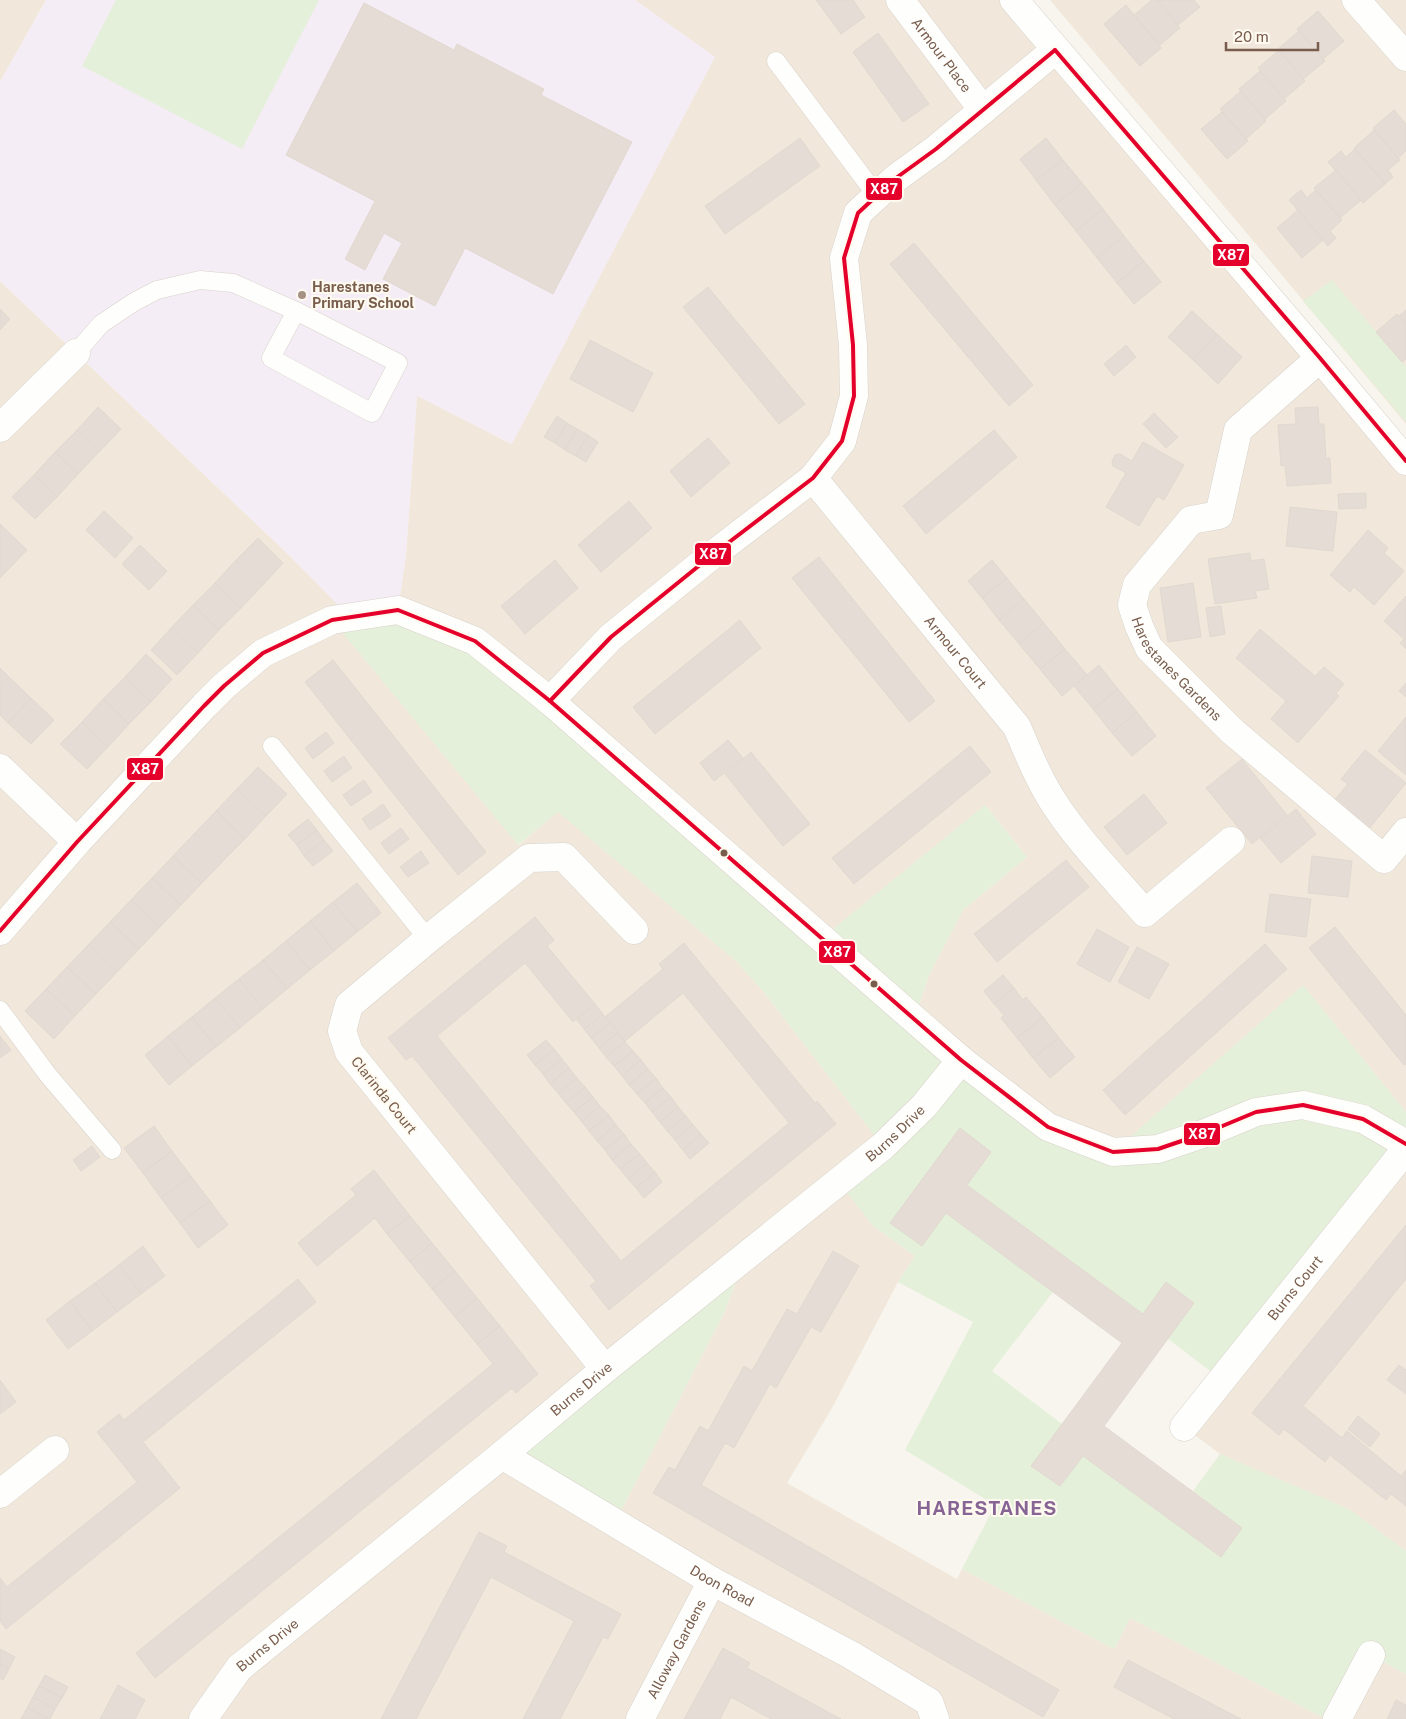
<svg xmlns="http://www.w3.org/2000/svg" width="1406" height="1719" font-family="'Public Sans',sans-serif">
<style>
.residential{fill:#f1e8db;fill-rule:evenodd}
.education{fill:#f5edf5}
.green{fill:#e4f0d9}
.building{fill:#e5ddd5;stroke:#e1d8d0}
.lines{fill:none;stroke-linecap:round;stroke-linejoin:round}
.lane-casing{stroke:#d8d2cc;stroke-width:19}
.street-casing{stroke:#d8d2cc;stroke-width:29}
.lane{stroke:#fefefc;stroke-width:18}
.street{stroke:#fefefc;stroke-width:28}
.bus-1-casing{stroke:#fffaf0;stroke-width:8}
.bus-1{stroke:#e4002b;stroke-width:4}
.poi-dot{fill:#a59285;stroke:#fffaf0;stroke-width:2}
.bus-dot{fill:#795d4c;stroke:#fffaf0;stroke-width:2}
.labels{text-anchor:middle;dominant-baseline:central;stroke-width:4;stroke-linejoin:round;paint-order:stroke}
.street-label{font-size:14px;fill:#795d4c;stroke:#fffaf0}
.poi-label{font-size:14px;font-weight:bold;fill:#795d4c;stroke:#fffaf0;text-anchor:start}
.district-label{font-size:19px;font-weight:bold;letter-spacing:1px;fill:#866494;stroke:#fffaf0}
.line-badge{stroke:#fffaf0;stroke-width:2}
.badge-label{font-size:14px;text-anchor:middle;font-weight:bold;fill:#fff}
</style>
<rect width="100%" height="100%" fill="#f8f5ee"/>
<g class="residential">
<polygon points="0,0 46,0 0,82"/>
<polygon points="635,0 1014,0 1406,461 1406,1112 1303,986 1113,1152 1048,1127 914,1019 930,973 963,910 1027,857 986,806 822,938 398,610 406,555 417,395 511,444 714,57"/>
<polygon points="1050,0 1406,0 1406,424 1271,262"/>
<path d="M0,281L290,556L350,617L519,845L558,811L736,961L762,990L883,1146L873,1226L915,1256L898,1282L831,1410L787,1483L957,1579L962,1569L1114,1649L1130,1618L1326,1719H0ZM747,1254L723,1315L615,1522Z"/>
<polygon points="1406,1149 1406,1551 1220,1454 1184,1427"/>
<polygon points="1371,1655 1406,1674 1406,1719 1337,1719"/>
</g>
<polygon class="education" points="46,0 635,0 715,57 512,444 417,396 406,555 398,610 350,617 290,556 0,281 0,82"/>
<g class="green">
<polygon points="116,0 319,0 242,149 82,66"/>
<polygon points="1332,280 1406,367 1406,422 1303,301"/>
<polygon points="398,610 475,641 822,938 985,805 1027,857 963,910 930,973 914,1019 961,1060 1113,1152 1303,985 1406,1112 1406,1149 1222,1380 1168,1339 1194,1303 1166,1282 1143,1314 967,1185 991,1152 960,1129 922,1246 946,1213 1053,1292 992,1371 1062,1424 1031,1466 1060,1486 1083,1456 1221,1557 1242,1528 1193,1491 1220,1454 1349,1509 1406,1551 1406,1674 1371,1655 1326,1719 1130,1618 1114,1649 962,1569 995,1505 905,1450 973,1322 898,1282 915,1256 873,1226 838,1181 882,1145 762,990 736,961 558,812 518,845 332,620"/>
<polygon points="747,1253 723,1315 615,1522 502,1455"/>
</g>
<g class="building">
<polygon points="816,0 853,0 865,17 841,34"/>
<polygon points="1152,0 1157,0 1180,28 1160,45 1134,15"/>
<polygon points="1157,0 1194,0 1200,7 1178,25"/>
<polygon points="364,3 454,50 457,44 544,89 541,95 632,142 553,294 465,248 435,306 383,279 402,243 384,233 365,270 345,259 375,201 286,155"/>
<polygon points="1126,5 1161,48 1140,66 1104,24"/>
<polygon points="1318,11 1344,41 1323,59 1297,29"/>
<polygon points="1299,31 1325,61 1303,79 1278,49"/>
<polygon points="878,33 929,104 903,122 853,52"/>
<polygon points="1279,50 1305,81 1284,99 1258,68"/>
<polygon points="1260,71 1286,101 1265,119 1239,89"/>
<polygon points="1241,91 1266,121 1246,139 1220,109"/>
<polygon points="1394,110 1406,124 1406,151 1398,158 1373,128"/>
<polygon points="1222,112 1248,141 1227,159 1201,129"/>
<polygon points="1374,130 1400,160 1388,170 1393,177 1385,184 1354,148"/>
<polygon points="800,138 820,166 725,234 705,206"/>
<polygon points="1046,138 1063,160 1036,180 1020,159"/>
<polygon points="1355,149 1385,184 1363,203 1328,162 1341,151 1346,157"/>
<polygon points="1063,160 1082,183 1055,205 1036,180"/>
<polygon points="1336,170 1361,200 1340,218 1314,188"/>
<polygon points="1082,183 1103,209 1076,231 1055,205"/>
<polygon points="1301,190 1307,198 1316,190 1342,220 1330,231 1336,238 1328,246 1289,200"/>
<polygon points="1103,209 1124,236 1097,258 1076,231"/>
<polygon points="1298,210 1323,240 1302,258 1277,228"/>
<polygon points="1124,236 1144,261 1117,283 1097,258"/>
<polygon points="914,243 1033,385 1009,406 890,264"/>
<polygon points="1144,261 1161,282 1134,304 1117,283"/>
<polygon points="708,287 805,404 779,424 683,307"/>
<polygon points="0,309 10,319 0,330"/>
<polygon points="1406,310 1406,324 1399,316"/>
<polygon points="1192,311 1217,334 1193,360 1168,337"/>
<polygon points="1397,314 1406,324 1406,359 1402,362 1376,332"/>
<polygon points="1217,334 1242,357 1218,384 1193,360"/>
<polygon points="590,340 653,373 633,412 570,379"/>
<polygon points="1126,345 1136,357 1114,376 1104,364"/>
<polygon points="98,407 121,429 99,452 77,430"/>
<polygon points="1318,407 1319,424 1324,424 1326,458 1330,458 1331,483 1287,486 1285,465 1281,466 1278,425 1296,424 1295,408"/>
<polygon points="1154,413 1178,437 1166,448 1143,424"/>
<polygon points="557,416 567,423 555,443 544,437"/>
<polygon points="567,423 577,429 565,450 555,443"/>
<polygon points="577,429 588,435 576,456 565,450"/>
<polygon points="77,430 99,452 78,474 55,452"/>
<polygon points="994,430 1017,457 926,534 903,506"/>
<polygon points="588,435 598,442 586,462 576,456"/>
<polygon points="708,438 730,463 691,497 670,471"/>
<polygon points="1143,442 1184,465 1164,500 1157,496 1139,526 1106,507 1126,473 1113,466 1112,462 1115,455 1120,454 1132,461"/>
<polygon points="55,452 78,474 57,497 34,475"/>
<polygon points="34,475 57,497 35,519 12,497"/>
<polygon points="1366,493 1366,508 1339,509 1338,494"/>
<polygon points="629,501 652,528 601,572 578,545"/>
<polygon points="1290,507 1337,512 1333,551 1286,546"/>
<polygon points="104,511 133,538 115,558 86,530"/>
<polygon points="0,524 27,550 0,578"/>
<polygon points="1368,530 1388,548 1384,553 1404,571 1374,605 1354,587 1350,592 1330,575"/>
<polygon points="258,538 283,563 262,586 236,560"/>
<polygon points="140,545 167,571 149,590 122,564"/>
<polygon points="1250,553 1251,561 1264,559 1269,589 1255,591 1257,598 1215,604 1208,559"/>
<polygon points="819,557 935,701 909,722 792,578"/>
<polygon points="236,560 262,586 241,608 215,583"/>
<polygon points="555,560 578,588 525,634 501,606"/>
<polygon points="992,560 1007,578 982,598 968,581"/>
<polygon points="1007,578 1024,599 999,620 982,598"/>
<polygon points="215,583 241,608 219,630 193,605"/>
<polygon points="1193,583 1201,637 1168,642 1160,588"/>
<polygon points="1406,596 1406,649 1400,643 1404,639 1384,621"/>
<polygon points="1024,599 1044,623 1019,644 999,620"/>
<polygon points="193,605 219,630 198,653 172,627"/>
<polygon points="1221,606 1225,634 1210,637 1206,608"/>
<polygon points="740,620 761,648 655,734 633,707"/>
<polygon points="1044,623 1065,649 1040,669 1019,644"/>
<polygon points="172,627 198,653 177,675 151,650"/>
<polygon points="1260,629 1315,676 1324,667 1344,684 1336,693 1339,696 1298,743 1271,719 1286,701 1236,658"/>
<polygon points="1065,649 1087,675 1062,696 1040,669"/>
<polygon points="146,654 172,679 151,702 125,677"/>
<polygon points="333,660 486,852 458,875 305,682"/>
<polygon points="1099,665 1118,689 1093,709 1074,686"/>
<polygon points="0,668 9,677 0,686"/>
<polygon points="9,677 31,698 8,723 0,715 0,686"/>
<polygon points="125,677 151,702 129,724 103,699"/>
<polygon points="1406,683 1406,697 1399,691"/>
<polygon points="1118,689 1137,712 1112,733 1093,709"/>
<polygon points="31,698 54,720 31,744 8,723"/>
<polygon points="103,699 129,724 108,747 82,722"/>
<polygon points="1137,712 1156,736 1132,756 1112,733"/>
<polygon points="1406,717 1406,775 1378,751"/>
<polygon points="82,722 108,747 87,769 60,744"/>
<polygon points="326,732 334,743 313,759 305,748"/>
<polygon points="728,740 743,758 714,781 700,763"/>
<polygon points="970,746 991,772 854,884 832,858"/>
<polygon points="1365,750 1406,783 1368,830 1333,802 1348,784 1341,779"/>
<polygon points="751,752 810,824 783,846 725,774"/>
<polygon points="344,756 352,768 332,782 324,771"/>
<polygon points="1242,759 1287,815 1252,844 1206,788"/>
<polygon points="258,767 287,794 266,816 237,789"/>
<polygon points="364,780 372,792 351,806 343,795"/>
<polygon points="237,789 266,816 245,839 216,811"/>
<polygon points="1144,794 1167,823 1127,855 1104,827"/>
<polygon points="383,804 391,816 370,830 362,819"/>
<polygon points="1296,809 1316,834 1281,863 1260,838"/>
<polygon points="216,811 245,839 223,861 195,833"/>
<polygon points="308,819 317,830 297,845 288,835"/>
<polygon points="401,828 409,839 389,854 381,843"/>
<polygon points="317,830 324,840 304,856 297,845"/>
<polygon points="195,833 223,861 202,883 173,856"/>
<polygon points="324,840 333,851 313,866 304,856"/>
<polygon points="421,851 429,863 408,877 400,867"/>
<polygon points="173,856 202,883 181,905 152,878"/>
<polygon points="1312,856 1352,861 1348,897 1308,893"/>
<polygon points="1066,860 1089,887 997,962 974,934"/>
<polygon points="152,878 181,905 160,927 131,900"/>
<polygon points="357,883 381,913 357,932 333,902"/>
<polygon points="1270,894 1311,899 1306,937 1265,932"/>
<polygon points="131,900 160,927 139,949 110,922"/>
<polygon points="333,902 357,932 334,951 310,921"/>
<polygon points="535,917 554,940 547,946 595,1004 573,1022 525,963 437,1036 621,1261 789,1123 683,993 625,1041 605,1017 663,969 659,964 684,943 815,1103 817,1101 836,1124 609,1310 590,1286 596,1281 412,1056 406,1060 388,1038"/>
<polygon points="310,921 334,951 310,970 286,941"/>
<polygon points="110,922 139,949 117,972 89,944"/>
<polygon points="1335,927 1406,1015 1406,1064 1404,1065 1309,948"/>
<polygon points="1097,929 1129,947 1110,982 1077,964"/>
<polygon points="286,941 310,970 287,989 263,960"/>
<polygon points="89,944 117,972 96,994 67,967"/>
<polygon points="1265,944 1287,969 1125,1115 1103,1090"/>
<polygon points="1137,947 1169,964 1149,999 1118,982"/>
<polygon points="263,960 287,989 263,1009 239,979"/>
<polygon points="67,967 96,994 75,1016 46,989"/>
<polygon points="1003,975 1014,988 994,1004 984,991"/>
<polygon points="239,979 263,1009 240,1028 215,998"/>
<polygon points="1014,988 1023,1000 1026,997 1043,1017 1017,1038 1001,1018 1004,1015 994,1004"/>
<polygon points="46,989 75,1016 54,1039 25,1011"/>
<polygon points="215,998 240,1028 216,1047 192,1017"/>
<polygon points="595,1004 603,1014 584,1029 577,1020"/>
<polygon points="603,1014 610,1023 591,1038 584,1029"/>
<polygon points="192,1017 216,1047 192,1066 168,1036"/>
<polygon points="1043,1017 1059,1038 1033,1058 1017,1038"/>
<polygon points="610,1023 618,1032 599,1048 591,1038"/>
<polygon points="618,1032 625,1042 606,1057 599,1048"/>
<polygon points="0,1036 11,1050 0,1058"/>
<polygon points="168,1036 192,1066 169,1085 145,1055"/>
<polygon points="1059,1038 1075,1057 1050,1078 1033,1058"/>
<polygon points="546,1040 554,1049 535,1065 527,1055"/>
<polygon points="625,1042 633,1051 614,1066 606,1057"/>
<polygon points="554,1049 562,1059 543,1074 535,1065"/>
<polygon points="633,1051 641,1060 622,1076 614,1066"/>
<polygon points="562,1059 569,1068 550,1084 543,1074"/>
<polygon points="641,1060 648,1069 629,1085 622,1076"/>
<polygon points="569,1068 577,1078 558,1093 550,1084"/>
<polygon points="648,1069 656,1078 637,1094 629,1085"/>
<polygon points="577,1078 585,1087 566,1103 558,1093"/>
<polygon points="656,1078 663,1088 645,1103 637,1094"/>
<polygon points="585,1087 593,1097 574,1112 566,1103"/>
<polygon points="663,1088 671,1097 652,1112 645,1103"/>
<polygon points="593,1097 600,1106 582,1122 574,1112"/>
<polygon points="671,1097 678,1107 660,1122 652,1112"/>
<polygon points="600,1106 609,1115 589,1131 582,1122"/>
<polygon points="678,1107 686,1116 667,1131 660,1122"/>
<polygon points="609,1115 616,1125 597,1141 589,1131"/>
<polygon points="686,1116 693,1125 675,1140 667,1131"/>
<polygon points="616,1125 624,1134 605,1150 597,1141"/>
<polygon points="693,1125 701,1134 683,1150 675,1140"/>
<polygon points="154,1126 172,1151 143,1173 124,1148"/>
<polygon points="960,1128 991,1152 967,1185 1143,1314 1166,1282 1194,1303 1104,1426 1242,1528 1221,1557 1083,1456 1060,1486 1031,1466 1122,1343 946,1213 922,1246 890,1223"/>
<polygon points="624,1134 631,1144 612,1160 605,1150"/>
<polygon points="701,1134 709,1143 690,1159 683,1150"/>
<polygon points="631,1144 640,1154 620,1169 612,1160"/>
<polygon points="92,1146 100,1157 81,1171 73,1160"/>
<polygon points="172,1151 191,1176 161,1198 143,1173"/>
<polygon points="640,1154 647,1163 628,1179 620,1169"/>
<polygon points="647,1163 655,1172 636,1188 628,1179"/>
<polygon points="374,1170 410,1216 387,1234 375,1218 317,1266 298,1243 356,1195 351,1189"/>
<polygon points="655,1172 662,1182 644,1198 636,1188"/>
<polygon points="191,1176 210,1201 180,1223 161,1198"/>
<polygon points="210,1201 228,1225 198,1248 180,1223"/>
<polygon points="410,1216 432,1243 410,1262 387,1234"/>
<polygon points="1406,1225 1406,1279 1303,1406 1342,1438 1347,1431 1401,1476 1406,1470 1406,1506 1391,1494 1386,1500 1330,1455 1325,1462 1284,1429 1279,1435 1252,1413"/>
<polygon points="432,1243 455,1271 432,1289 410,1262"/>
<polygon points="143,1246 165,1276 141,1294 119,1265"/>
<polygon points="833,1251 859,1266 821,1332 811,1327 776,1388 770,1384 734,1448 725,1443 701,1485 1059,1690 1043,1717 653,1493 669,1467 675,1470 700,1426 708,1431 744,1366 752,1371 787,1309 797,1314"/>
<polygon points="119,1265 141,1294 117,1312 95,1283"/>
<polygon points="455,1271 477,1298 455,1317 432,1289"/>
<polygon points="298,1279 316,1302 143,1442 180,1488 6,1629 0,1621 0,1578 7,1587 137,1482 97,1432 119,1414 124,1420"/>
<polygon points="95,1283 117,1312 92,1331 70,1301"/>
<polygon points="477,1298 500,1326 477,1344 455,1317"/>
<polygon points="70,1301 92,1331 68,1349 46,1320"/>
<polygon points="500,1326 538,1374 516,1393 512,1388 155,1678 136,1653 493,1364 477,1344"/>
<polygon points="1399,1365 1406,1370 1406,1394 1387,1380"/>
<polygon points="0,1380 16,1402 0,1414"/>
<polygon points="1358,1416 1380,1434 1370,1447 1348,1429"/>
<polygon points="479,1532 507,1546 504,1552 621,1614 608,1639 603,1637 560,1719 523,1719 574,1621 491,1577 416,1719 381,1719"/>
<polygon points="723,1648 750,1663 747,1668 841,1719 771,1719 731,1697 720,1719 684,1719"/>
<polygon points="0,1649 15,1657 9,1669 0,1664"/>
<polygon points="1128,1660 1241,1719 1174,1719 1114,1687"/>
<polygon points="0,1664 9,1669 3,1680 0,1678"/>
<polygon points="45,1675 68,1687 62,1698 39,1686"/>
<polygon points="118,1685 145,1700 135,1719 100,1719"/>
<polygon points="39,1686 62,1698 55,1709 33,1697"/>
<polygon points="33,1697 55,1709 50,1719 27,1708"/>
<polygon points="1396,1700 1406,1705 1406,1719 1387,1719"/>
<polygon points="27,1708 48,1719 21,1719"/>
</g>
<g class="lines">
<g class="lane-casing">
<g id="lane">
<polyline points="776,61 877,196"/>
<polyline points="76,353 101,324 134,302 157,290 200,280 233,283 296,311 398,363 372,413 271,358 296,311"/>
<polyline points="272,746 428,939"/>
<polyline points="0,1010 48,1075 112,1150"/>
</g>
</g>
<g class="street-casing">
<g id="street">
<path id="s1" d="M900,0L983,110"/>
<polyline points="1014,0 1320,358 1406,461"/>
<polyline points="1356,0 1406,57"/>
<path id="s2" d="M1320,358L1238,430L1219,515L1191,520L1137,585L1132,605L1139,626L1149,648L1232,731L1384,859L1406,832"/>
<polyline points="0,428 76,353"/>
<path id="s3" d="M813,478L1017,727C1028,753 1039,780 1054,803C1080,843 1114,877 1145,913L1231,841"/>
<polyline points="550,701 611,637 711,556 813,478 842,441 854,396 853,345 844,258 858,213 896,178 936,149 1055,50"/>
<polyline points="0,768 77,842"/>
<polyline points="0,931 77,842 204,706 224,686 263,653 332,620 398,610 475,641 550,701 961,1060 1048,1127 1113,1152 1158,1149 1208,1132 1256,1112 1303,1105 1363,1119 1406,1144"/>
<polyline points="605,1369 349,1052 342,1031 349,1005 428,939 529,858 564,857 634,930"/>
<path id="s4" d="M1184,1427L1406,1149"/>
<path id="s5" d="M502,1455L712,1581L851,1655L929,1702L935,1719"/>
<polyline points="0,1494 55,1450"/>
<path id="s6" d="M203,1719L239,1668L502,1455L605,1369L883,1146L924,1106L961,1060"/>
<path id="s7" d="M640,1719L712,1581"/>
<polyline points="1337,1719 1371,1655"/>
</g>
</g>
<use href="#lane" class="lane"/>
<use href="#street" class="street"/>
<g class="bus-1-casing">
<g id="bus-1">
<polyline points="1055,50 1320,358 1406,461"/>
<polyline points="550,701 611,637 711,556 813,478 842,441 854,396 853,345 844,258 858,213 896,178 936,149 1055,50"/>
<polyline points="0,931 77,842 204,706 224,686 263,653 332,620 398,610 475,641 550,701 961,1060 1048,1127 1113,1152 1158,1149 1208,1132 1256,1112 1303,1105 1363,1119 1406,1144"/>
</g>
</g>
<use href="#bus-1" class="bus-1"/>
</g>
<circle class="poi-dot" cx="302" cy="295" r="5"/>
<g class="bus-dot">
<circle cx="724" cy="853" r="4.5"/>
<circle cx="874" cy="984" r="4.5"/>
</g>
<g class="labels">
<g class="street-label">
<text stroke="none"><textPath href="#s1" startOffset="69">Armour Place</textPath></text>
<text stroke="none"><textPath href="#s3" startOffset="225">Armour Court</textPath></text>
<text stroke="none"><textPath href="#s2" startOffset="409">Harestanes Gardens</textPath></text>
<text transform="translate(384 1095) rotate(51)">Clarinda Court</text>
<text stroke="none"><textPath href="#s6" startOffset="909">Burns Drive</textPath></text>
<text stroke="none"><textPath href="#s4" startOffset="178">Burns Court</textPath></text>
<text stroke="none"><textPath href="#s6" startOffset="504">Burns Drive</textPath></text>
<text stroke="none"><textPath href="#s5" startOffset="256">Doon Road</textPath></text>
<text stroke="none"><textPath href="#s6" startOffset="99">Burns Drive</textPath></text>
<text stroke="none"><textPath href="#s7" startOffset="79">Alloway Gardens</textPath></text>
</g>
<g class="poi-label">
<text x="312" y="287">Harestanes<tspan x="312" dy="16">Primary School</tspan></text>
</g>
<g class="district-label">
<text x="987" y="1508">HARESTANES</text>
</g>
</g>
<g class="line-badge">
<rect x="865" y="177" width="38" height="24" rx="5" fill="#e4002b"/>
<rect x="1212" y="243" width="38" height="24" rx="5" fill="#e4002b"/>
<rect x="694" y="542" width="38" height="24" rx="5" fill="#e4002b"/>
<rect x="126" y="757" width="38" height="24" rx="5" fill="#e4002b"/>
<rect x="818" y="940" width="38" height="24" rx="5" fill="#e4002b"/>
<rect x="1183" y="1122" width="38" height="24" rx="5" fill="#e4002b"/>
</g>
<g class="badge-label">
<text x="884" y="194">X87</text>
<text x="1231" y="260">X87</text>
<text x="713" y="559">X87</text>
<text x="145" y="774">X87</text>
<text x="837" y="957">X87</text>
<text x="1202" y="1139">X87</text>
</g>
<path d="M1226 42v8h92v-8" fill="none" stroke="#795d4c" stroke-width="2.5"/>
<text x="1234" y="42" font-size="15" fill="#795d4c" stroke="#fffaf0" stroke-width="4" paint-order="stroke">20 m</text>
</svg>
